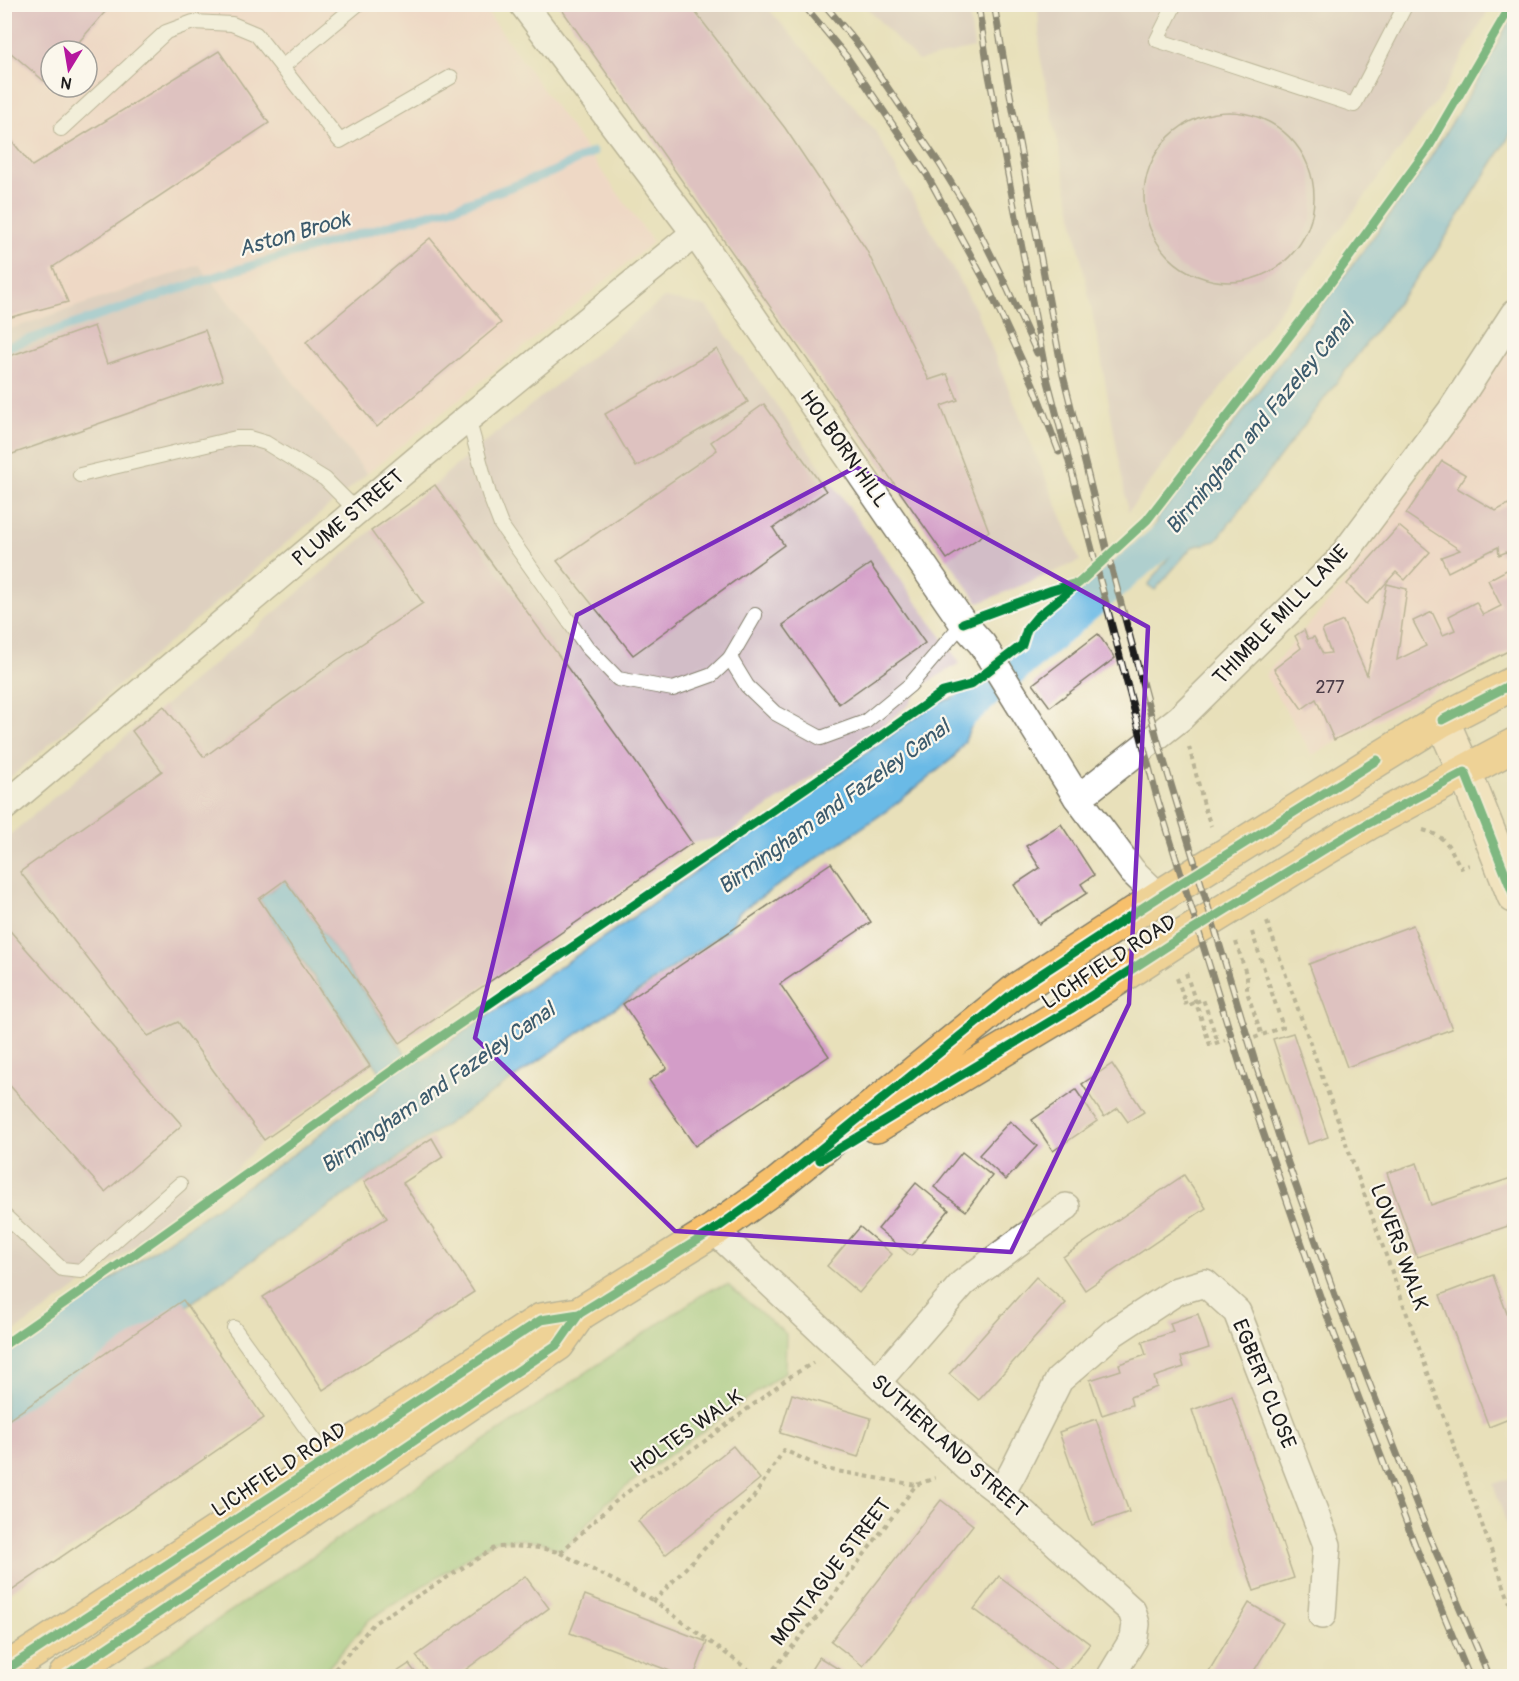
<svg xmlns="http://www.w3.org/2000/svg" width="1519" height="1681" font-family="Pangolin,sans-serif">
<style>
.built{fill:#f7cfd3;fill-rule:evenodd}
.industrial{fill:#d2bdc7}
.green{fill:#8fc87c;stroke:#56724c;stroke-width:1.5}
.water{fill:#6bbae6;stroke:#446b81;stroke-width:1.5}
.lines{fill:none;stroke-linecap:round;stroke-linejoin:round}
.stream{stroke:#6bbae6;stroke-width:9}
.canal{stroke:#6bbae6;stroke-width:33}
.building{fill:#d39dc8}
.lane-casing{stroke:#827e6b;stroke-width:16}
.street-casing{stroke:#827e6b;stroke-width:30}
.secondary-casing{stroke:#827e6b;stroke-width:36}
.primary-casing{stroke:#827e6b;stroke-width:36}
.path{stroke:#827e6b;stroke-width:4;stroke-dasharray:4.5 4.5;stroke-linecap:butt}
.lane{stroke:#fff;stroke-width:14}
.street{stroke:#fff;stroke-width:27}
.secondary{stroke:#fce6c4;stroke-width:33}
.primary{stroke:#f7c06c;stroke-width:33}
.rail-casing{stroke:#1c1c1c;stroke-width:7}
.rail{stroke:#fbf7ec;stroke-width:4.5;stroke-dasharray:14;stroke-linecap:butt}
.path-bridge{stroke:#827e6b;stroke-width:4;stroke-dasharray:4.5 4.5;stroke-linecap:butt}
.cycleway-casing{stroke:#fbf7ec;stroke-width:13}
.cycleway{stroke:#00873e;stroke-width:9}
.marked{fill:none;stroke:#7b2cbf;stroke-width:4.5;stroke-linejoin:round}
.labels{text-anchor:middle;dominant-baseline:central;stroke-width:4.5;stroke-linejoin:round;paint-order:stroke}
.number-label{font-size:18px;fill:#4a3c47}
.street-label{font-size:21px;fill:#1c1c1c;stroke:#fbf7ec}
.water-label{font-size:22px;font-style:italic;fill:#3c5b6d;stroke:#fbf7ec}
</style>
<rect width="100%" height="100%" fill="#fbf7ec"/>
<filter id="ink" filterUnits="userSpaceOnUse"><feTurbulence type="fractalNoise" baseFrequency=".0167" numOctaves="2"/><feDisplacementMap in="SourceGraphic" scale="12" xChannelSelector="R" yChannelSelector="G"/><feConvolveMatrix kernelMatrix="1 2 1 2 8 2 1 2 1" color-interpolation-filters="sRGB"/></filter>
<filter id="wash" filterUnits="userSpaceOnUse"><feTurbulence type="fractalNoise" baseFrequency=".008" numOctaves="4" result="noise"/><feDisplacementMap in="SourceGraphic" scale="24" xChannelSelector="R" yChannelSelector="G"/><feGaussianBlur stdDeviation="1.35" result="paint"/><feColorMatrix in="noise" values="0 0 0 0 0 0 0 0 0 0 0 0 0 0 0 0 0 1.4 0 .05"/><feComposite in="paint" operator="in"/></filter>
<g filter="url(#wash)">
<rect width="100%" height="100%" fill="#e8e0ba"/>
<g class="built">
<path d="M4,5H482L653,242L367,474L199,265L5,331ZM51,51H87V87H51Z"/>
<polygon points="1514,338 1514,650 1312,755 1265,675 1342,586"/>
</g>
<g class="industrial">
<polygon points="558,5 765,5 874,129 976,310 1080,561 979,603"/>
<polygon points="864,5 968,5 974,48 918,61"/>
<polygon points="1038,5 1491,5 1441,95 1128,512 1100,352 1040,55"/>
<polygon points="199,265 367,474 5,782 5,331"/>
<polygon points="664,298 706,306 960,663 920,687 910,704 859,744 724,837 692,843 400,1043 370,1066 264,1140 225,1181 53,1305 5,1338 5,839 132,731 164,706 371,531 435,485 448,472"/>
<polygon points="1514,1477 1514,1545 1493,1484"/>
</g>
<polygon class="green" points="728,1285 786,1334 785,1372 636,1479 607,1502 562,1551 543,1543 520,1539 494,1541 370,1619 321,1676 134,1676 709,1290"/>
<g class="water">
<polygon points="1514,12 1514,127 1506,142 1433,257 1381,324 1216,541 1192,547 1155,590 1148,585 1172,553 1139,562 1158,517 1233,425 1421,173 1481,75"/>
<path d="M977,691L984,702L979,707L965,741L953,758L892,807L738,913L729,929C611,1011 493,1092 375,1174C253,1260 131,1347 5,1427V1353L311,1142L336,1120L380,1088L379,1070L259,899L285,880L340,956L405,1053L423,1060L636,915L696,871L781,814L936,703Z"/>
</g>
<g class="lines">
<polyline class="stream" points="4,348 223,274 400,222 458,206 552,172 593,152"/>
<polyline class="canal" points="948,725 1048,638 1173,532"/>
</g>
<g id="blocks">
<g class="building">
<polygon points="4,4 112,4 71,51 51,51 51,74 44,81 4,47"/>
<polygon points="558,4 689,4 785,128 866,249 929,380 947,374 958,400 941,406 989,531 947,559"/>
<polygon points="219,51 269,123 53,267 68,302 4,319 4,131 32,166"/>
<circle cx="1229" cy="197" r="85"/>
<polygon points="430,238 501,323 377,427 306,342"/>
<polygon points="94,326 107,364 205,330 223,380 4,457 4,358"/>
<polygon points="717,349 748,402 636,467 605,414"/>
<polygon points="764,404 826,491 773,528 784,545 633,655 557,561 717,450 711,442"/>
<polygon points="1442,461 1466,475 1457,488 1496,511 1514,501 1514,549 1499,555 1498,547 1448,572 1441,557 1460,550 1406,514"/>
<polygon points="435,485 630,754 692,843 400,1043 340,956 285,880 259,899 370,1066 264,1140 178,1022 148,1036 20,872 162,771 132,731 164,706 204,757 336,661 423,603 371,531"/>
<polygon points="1399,526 1430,552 1405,580 1396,572 1367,604 1347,584"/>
<polygon points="870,564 925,643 839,704 783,625"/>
<polygon points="1514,566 1514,648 1334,740 1316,699 1302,709 1274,669 1301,648 1295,636 1304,630 1308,639 1314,637 1323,654 1331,653 1322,630 1343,621 1367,675 1387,584 1407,589 1397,660 1426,646 1413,621 1432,612 1443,635 1455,630 1449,616 1476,602 1483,615 1501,606 1488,580"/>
<polygon points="1098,634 1115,658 1050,707 1033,684"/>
<polygon points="1061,824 1094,875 1081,884 1087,893 1039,924 1014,885 1040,868 1026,846"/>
<polygon points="831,863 871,922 780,984 829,1056 695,1146 649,1080 667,1068 623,1004"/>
<polygon points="4,924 182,1125 105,1192 4,1079 4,994 8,991 4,987"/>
<polygon points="1413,925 1452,1029 1347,1067 1309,964"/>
<polygon points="1293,1033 1328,1137 1308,1144 1273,1039"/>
<polygon points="1112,1064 1144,1112 1128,1122 1118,1108 1104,1117 1082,1084"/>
<polygon points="1076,1090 1097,1121 1053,1151 1032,1120"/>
<polygon points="1010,1121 1037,1146 1006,1180 979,1155"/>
<polygon points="432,1138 443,1157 403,1183 474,1292 323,1390 263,1297 387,1218 364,1182"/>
<polygon points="962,1152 992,1176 966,1211 934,1187"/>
<polygon points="1417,1163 1431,1205 1514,1177 1514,1224 1417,1257 1387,1173"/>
<polygon points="1184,1175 1206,1208 1085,1290 1063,1257"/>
<polygon points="916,1183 949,1210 911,1256 878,1229"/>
<polygon points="860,1227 892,1254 859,1293 827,1266"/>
<polygon points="1493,1275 1514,1333 1514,1417 1489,1427 1440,1295"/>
<polygon points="1036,1277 1066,1303 979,1400 949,1374"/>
<polygon points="183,1300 264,1418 4,1596 4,1423"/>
<polygon points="1198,1314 1209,1348 1181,1357 1184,1367 1154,1377 1157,1387 1130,1397 1132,1405 1102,1415 1090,1380 1121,1370 1119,1364 1146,1355 1142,1342 1173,1332 1170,1323"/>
<polygon points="792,1394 871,1418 858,1457 780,1433"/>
<polygon points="1232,1396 1294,1578 1254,1591 1192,1410"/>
<polygon points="1096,1419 1129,1512 1092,1525 1059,1432"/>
<polygon points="733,1446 760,1479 665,1555 638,1521"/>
<polygon points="941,1500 973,1525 863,1666 831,1641"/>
<polygon points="525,1576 549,1608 457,1676 431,1676 416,1656"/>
<polygon points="999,1576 1090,1644 1065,1676 974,1609"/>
<polygon points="585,1595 707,1642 694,1676 683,1676 570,1633"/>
<polygon points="1249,1603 1283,1623 1251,1676 1206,1676"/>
<polygon points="819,1657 850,1676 807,1676"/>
<polygon points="409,1664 418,1676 391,1676"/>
</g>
</g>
</g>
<g filter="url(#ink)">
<use href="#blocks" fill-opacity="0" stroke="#827e6b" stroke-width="1.5"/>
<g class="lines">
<g class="lane-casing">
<g id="lane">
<polyline points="1175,4 1157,40 1354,105 1406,4"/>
<polyline points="282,67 358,4"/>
<polyline points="61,129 166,32 193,22 232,24 256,34 340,141 451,77"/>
<polyline points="468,418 489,494 501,525 587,647 618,679 673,689 712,675 730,658"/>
<polyline points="80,475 236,438 249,438 266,443 325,479 357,511"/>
<polyline points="755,615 730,658 747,686 775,713 821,738 865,722 910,685 963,623"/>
<polyline points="4,1215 62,1269 81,1271 180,1184"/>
<polyline points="234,1328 329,1460"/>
</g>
</g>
<g class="street-casing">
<g id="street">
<polyline points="523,4 695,233 963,623 982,644 1077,797 1132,871 1159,897"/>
<polyline points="1077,797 1091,788 1180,718 1338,562 1451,411 1514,314"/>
<polyline points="4,807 424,454 695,233"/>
<polyline points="714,1230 967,1467 1001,1493 1132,1611 1136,1624 1134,1638 1111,1676"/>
<polyline points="877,1382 963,1283 1066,1207"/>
<polyline points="1001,1493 1013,1472 1059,1380 1113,1333 1177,1291 1205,1283 1237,1312 1327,1545 1322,1615"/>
</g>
</g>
<g class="secondary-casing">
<polyline id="secondary" points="1442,720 1465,772 1514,896"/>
</g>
<g class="primary-casing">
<g id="primary">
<polyline points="876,1126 1071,1009 1175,941 1323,850 1367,824 1514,745"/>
<polyline points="4,1671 541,1320 579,1314 714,1230 774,1187 1018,989 1159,897 1377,760 1442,720 1514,683"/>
<polyline points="65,1676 558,1344 579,1314"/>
</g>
</g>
<g class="path">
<polyline points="1189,747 1205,809 1211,826"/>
<path d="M1423,830C1448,837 1449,847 1461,868L1469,865"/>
<polyline points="1267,922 1514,1614"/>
<polyline points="1252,932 1283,1027 1254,1038"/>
<polyline points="1236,942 1247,977 1247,992 1262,1036"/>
<polyline points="1186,973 1210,1045 1225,1040"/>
<polyline points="1177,978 1185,1001"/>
<polyline points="1196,1002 1203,999 1218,1042"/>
<polyline points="560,1553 654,1601"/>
<path d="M329,1676L374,1623L496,1547C518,1546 539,1546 560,1553L609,1507L640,1482L697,1447L791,1376L813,1363"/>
<polyline points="757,1676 654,1601 753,1498 784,1450 825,1469 916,1485"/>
<polyline points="768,1676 822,1611 916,1485 935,1478"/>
</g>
<use href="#lane" class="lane"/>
<use href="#street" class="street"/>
<use href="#secondary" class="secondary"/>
<use href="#primary" class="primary"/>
<g class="rail-casing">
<g id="rail">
<polyline points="803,4 847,57 927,175 987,285 1033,384 1059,452"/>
<polyline points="824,4 860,47 939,163 971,215 1002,277 1037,353"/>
<polyline points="978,4 989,75 1046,374 1156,794 1243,1074 1322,1302 1415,1545 1469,1676"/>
<polyline points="994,4 1006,73 1063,375 1107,551 1157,738 1256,1065 1283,1149 1336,1298 1430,1538 1489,1676"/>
</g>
</g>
<use href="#rail" class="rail"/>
<polyline class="path-bridge" points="1185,1001 1186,1006 1196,1002"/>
<g class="cycleway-casing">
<g id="cycleway">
<polyline points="963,623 1052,590 1073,584"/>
<polyline points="1442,720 1514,683"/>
<polyline points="820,1160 1071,1009 1175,941 1323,850 1367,824 1465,772 1514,896"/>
<polyline points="4,1345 143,1248 417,1053 851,757 943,692 970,685 1022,645 1027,629 1037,617 1080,582 1147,520 1331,282 1427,150 1512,4"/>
<polyline points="4,1671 541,1320 579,1314 714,1230 774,1187 1018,989 1159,897 1377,760"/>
<polyline points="65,1676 558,1344 579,1314"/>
</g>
</g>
<use href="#cycleway" class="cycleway"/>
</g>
</g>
<path d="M0 0H1519V1681H0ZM856,467L1148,627L1129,1004L1011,1252L675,1231L475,1038L577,615Z" fill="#e8e0ba" fill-opacity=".55" fill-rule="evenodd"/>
<path class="marked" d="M856,467L1148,627L1129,1004L1011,1252L675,1231L475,1038L577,615Z"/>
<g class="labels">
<g class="number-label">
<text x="1330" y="687">277</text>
</g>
<g class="street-label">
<text transform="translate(844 449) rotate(55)">HOLBORN HILL</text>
<text transform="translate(348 518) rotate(-40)">PLUME STREET</text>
<text transform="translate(1281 615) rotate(-46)">THIMBLE MILL LANE</text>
<text transform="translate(1109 962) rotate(-33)">LICHFIELD ROAD</text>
<text transform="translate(1399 1247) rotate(70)">LOVERS WALK</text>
<text transform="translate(1264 1384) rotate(68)">EGBERT CLOSE</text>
<text transform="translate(687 1432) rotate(-35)">HOLTES WALK</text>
<text transform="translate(949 1446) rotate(42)">SUTHERLAND STREET</text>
<text transform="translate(279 1470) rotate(-33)">LICHFIELD ROAD</text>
<text transform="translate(831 1572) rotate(-52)">MONTAGUE STREET</text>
</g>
<g class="water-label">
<text transform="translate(294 234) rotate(-16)">Aston Brook</text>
<text transform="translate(1260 424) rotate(-50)">Birmingham and Fazeley Canal</text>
<text transform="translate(834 807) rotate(-36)">Birmingham and Fazeley Canal</text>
<text transform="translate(438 1088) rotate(-35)">Birmingham and Fazeley Canal</text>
</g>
</g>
<rect width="1519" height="1681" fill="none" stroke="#fbf7ec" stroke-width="24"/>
<g transform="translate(69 69) rotate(191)"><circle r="28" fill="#fbf7ec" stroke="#a29f99" stroke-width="1.5"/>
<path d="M0-4.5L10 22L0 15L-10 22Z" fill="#b5179e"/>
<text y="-9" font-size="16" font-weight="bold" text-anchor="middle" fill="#1c1c1c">N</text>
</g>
</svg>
